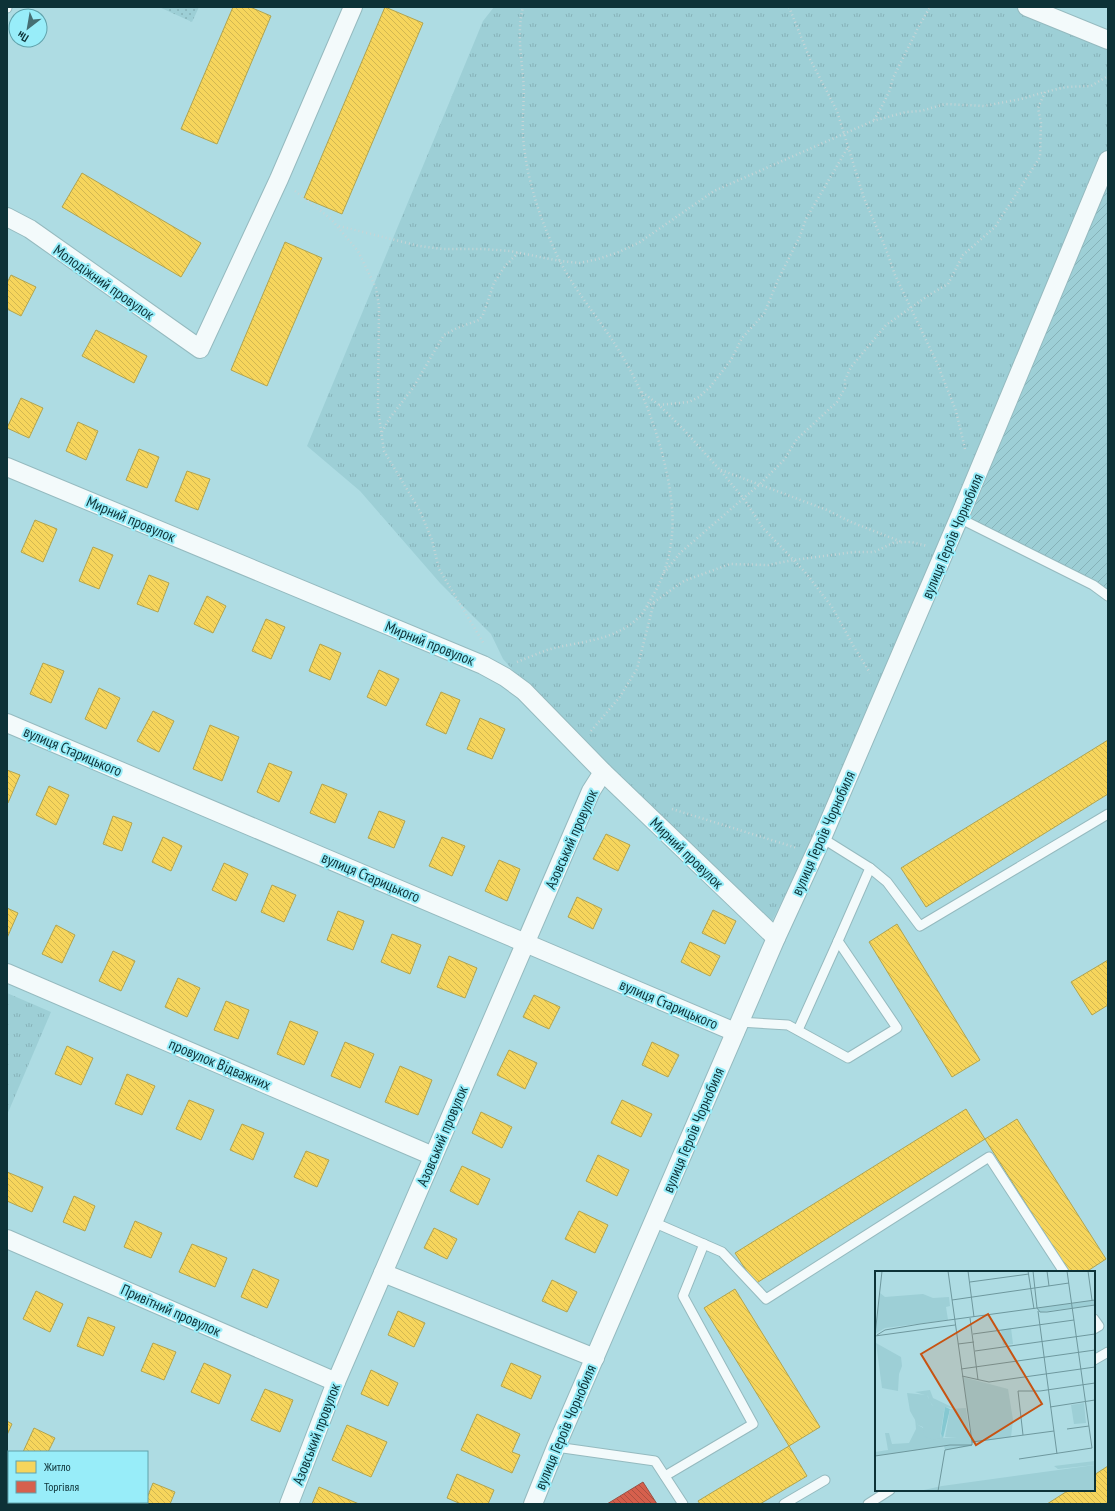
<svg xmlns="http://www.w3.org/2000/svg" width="1115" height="1511" font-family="'PT Sans Narrow',sans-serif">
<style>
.grass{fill:url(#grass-tufts)}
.park{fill:url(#park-dots)}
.garden{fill:url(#garden-furrows)}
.homes{fill:url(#homes-back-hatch);stroke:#b0a451}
.shops{fill:url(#shops-back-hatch);stroke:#9a5246}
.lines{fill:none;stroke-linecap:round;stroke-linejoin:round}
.service-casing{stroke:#95babf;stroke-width:11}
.minor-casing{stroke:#95babf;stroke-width:20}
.tertiary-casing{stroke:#95babf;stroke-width:24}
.path{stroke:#c7d5d7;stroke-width:2.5;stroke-dasharray:1 3;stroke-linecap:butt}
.service{stroke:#f3fafb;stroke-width:9}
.minor{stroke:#f3fafb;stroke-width:18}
.tertiary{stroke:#f3fafb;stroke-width:22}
.labels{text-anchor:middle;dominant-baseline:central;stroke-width:4;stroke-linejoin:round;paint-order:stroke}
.street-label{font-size:15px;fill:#0d3237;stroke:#98edf9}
.inset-road{fill:none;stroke:#6e989e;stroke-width:1}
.view{fill:#c75312;fill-opacity:0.15;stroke:#c75312;stroke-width:2}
.inset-edge{fill:none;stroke:#0d3237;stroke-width:2}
</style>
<defs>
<pattern id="grass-tufts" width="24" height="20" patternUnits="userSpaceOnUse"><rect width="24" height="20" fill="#9dcfd6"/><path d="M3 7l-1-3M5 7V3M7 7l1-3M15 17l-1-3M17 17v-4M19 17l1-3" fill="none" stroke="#86b2b8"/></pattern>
<pattern id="park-dots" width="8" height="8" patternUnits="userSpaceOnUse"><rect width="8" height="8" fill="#9dcfd6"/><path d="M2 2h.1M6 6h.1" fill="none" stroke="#86b2b8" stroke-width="1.8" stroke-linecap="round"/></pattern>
<pattern id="garden-furrows" width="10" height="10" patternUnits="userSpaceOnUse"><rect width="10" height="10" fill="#9dcfd6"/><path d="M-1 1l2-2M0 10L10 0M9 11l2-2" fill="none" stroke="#86b2b8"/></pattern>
<pattern id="homes-back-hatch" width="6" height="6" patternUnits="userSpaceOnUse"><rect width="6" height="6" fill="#f6d55c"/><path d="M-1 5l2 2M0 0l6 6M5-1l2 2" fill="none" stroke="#d2b751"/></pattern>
<pattern id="shops-back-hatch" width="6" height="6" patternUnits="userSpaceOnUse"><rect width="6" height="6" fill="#d6604d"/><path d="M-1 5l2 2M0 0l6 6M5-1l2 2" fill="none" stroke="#ac5041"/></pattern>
</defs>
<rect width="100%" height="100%" fill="#aedce3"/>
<g class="grass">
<polygon points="494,7 1036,7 1108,39 1108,150 941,546 803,860 770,925 541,702 503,659 491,634 440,583 360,491 307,446 483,21"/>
<polygon points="7,993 51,1012 7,1115"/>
</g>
<polygon class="park" points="159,7 199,7 192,22"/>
<polygon class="garden" points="1108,160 1108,593 959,518"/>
<g class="homes">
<polygon points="233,7 250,7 271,16 217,144 181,129"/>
<polygon points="385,7 423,23 342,214 304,198"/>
<polygon points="82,173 201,243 181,277 62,207"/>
<polygon points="285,242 322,258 267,386 231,370"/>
<polygon points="11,275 36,287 21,316 7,309 7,283"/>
<polygon points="96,330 147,356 134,383 82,356"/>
<polygon points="21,398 43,408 29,438 7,428"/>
<polygon points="78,422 98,431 86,460 66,451"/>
<polygon points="139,449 159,457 147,488 126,480"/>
<polygon points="187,471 210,479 198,510 175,501"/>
<polygon points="35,520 57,529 43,562 21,552"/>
<polygon points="93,547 113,555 99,589 79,581"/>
<polygon points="149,575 169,583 158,612 137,604"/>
<polygon points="207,596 226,606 213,633 194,624"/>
<polygon points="266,619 285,627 271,659 252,651"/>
<polygon points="320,644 341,653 330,680 309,671"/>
<polygon points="43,663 64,671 51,703 30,694"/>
<polygon points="379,670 399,679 386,706 367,697"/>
<polygon points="99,688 120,698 106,729 85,719"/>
<polygon points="441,692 460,700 446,734 426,725"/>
<polygon points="153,711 174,721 159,752 137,741"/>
<polygon points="480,718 505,729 492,759 467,749"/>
<polygon points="210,725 239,737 222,781 193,769"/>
<polygon points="1108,740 1108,794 926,907 901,868"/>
<polygon points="269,763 292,772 279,802 257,792"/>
<polygon points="7,770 20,775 8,803 7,803"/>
<polygon points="322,784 347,794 335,823 310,813"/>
<polygon points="49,786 69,795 56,825 36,815"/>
<polygon points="379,811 405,821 394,848 368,838"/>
<polygon points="113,816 132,823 122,851 103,844"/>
<polygon points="606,834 630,845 618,871 593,859"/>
<polygon points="163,837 182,846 171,871 152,862"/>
<polygon points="442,837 465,846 452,876 429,866"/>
<polygon points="499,860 520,869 507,901 485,891"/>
<polygon points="224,863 248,874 236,901 212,890"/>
<polygon points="272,885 296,895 284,922 261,912"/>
<polygon points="577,897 602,909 593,929 568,917"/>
<polygon points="7,908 18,913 7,938"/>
<polygon points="713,910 736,921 725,944 702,933"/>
<polygon points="338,911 364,921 353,950 327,940"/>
<polygon points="897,924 980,1060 952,1077 869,942"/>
<polygon points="56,925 75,935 62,963 42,954"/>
<polygon points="392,934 421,945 410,974 381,962"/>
<polygon points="690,942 720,956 710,976 681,962"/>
<polygon points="113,951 135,961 121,991 99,981"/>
<polygon points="449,956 477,968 465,998 437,987"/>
<polygon points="1108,960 1108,1005 1092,1015 1071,982"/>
<polygon points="178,978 200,988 187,1017 165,1007"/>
<polygon points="534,995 560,1007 549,1029 523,1017"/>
<polygon points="226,1001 249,1010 238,1039 214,1030"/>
<polygon points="290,1021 318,1032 304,1065 277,1054"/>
<polygon points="345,1042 374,1054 360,1088 331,1076"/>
<polygon points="652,1042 679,1055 668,1077 642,1065"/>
<polygon points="67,1046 93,1058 81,1085 55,1074"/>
<polygon points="509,1050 537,1063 525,1089 497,1075"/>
<polygon points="400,1066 432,1080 418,1115 385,1102"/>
<polygon points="127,1074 155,1086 142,1115 115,1104"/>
<polygon points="189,1100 214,1110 201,1140 176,1129"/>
<polygon points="622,1100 652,1114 641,1137 611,1123"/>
<polygon points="966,1109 985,1139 755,1284 735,1253"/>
<polygon points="481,1112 512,1127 502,1148 472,1133"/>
<polygon points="1017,1119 1106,1259 1086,1272 1069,1272 985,1139"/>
<polygon points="242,1124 264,1133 253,1160 230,1150"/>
<polygon points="306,1151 329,1160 317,1187 294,1177"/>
<polygon points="598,1155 629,1170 617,1196 586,1181"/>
<polygon points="462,1166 490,1179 478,1205 450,1191"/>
<polygon points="7,1172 43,1187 32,1212 7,1201"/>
<polygon points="74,1196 95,1206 85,1231 63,1222"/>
<polygon points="579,1211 608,1225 595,1253 565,1239"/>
<polygon points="135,1221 162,1233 151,1258 124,1247"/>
<polygon points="434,1228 457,1239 447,1259 424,1248"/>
<polygon points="192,1244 227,1258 215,1287 179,1272"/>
<polygon points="253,1269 279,1280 267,1308 241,1297"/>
<polygon points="552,1280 577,1292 567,1312 542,1301"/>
<polygon points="735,1289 820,1427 789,1446 704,1308"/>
<polygon points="36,1291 63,1304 50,1332 23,1319"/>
<polygon points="398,1311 425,1323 414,1347 388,1335"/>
<polygon points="88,1317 115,1327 103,1356 77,1346"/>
<polygon points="153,1343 176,1352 164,1380 141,1371"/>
<polygon points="204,1363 231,1375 219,1404 191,1392"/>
<polygon points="511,1363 541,1376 531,1399 501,1386"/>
<polygon points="371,1370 398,1383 388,1406 361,1394"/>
<polygon points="265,1389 293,1400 280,1432 251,1420"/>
<polygon points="477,1414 520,1434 512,1452 520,1455 512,1473 461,1450"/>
<polygon points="7,1421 12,1424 7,1435"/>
<polygon points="347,1425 387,1442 371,1477 332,1460"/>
<polygon points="34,1428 55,1438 48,1452 23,1452"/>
<polygon points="789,1446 807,1476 760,1504 700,1504 698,1501"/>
<polygon points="1108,1466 1108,1504 1047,1504 1069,1490 1094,1490 1094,1475"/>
<polygon points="457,1474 494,1490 488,1504 461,1504 447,1498"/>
<polygon points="153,1483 175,1492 170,1504 144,1504 145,1502 147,1502 147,1498"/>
<polygon points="319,1487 359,1504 312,1504"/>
</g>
<polygon class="shops" points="643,1482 657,1504 607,1504"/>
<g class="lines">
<g class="service-casing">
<g id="service">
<polyline points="7,8 7,7"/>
<polyline points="959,518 1093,585 1108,596"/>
<polyline points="870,868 887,882 920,926 1108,814"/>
<polyline points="739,1022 788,1025 848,1058 897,1028 838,941 870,868 822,838"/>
<polyline points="798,1030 838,941"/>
<polyline points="653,1222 722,1252 766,1299 989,1157 1064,1272"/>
<polyline points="1094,1319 1099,1326 1094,1329"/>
<polyline points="1094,1360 1108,1352"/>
<polyline points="556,1447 655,1461 683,1504"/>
<polyline points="665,1476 753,1424 683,1296 704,1244"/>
<polyline points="784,1504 825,1480"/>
<polyline points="868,1504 890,1490"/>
</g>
</g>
<g class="minor-casing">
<g id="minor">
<polyline points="1027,7 1108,40"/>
<polyline points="7,217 30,229 200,349 279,179 353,7"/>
<polyline points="7,467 483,665 505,677 524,691 603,772 776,938"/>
<polyline points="7,723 735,1032"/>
<polyline points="7,973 433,1156"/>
<polyline points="7,1239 336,1382"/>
<polyline points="383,1273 595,1358"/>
<polyline points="289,1504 336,1382 591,791 603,772"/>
<polyline points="533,1504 556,1447 776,938 822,838 959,518 1108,160"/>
</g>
</g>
<g class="tertiary-casing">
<g id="tertiary">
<polyline points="7,1493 9,1494"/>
<polyline points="28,1502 33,1504"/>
</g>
</g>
<g class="path">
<polyline points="789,7 810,59 837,111 864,198 886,249 895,275 937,363 956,411 965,449"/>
<polyline points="874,120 882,106 890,90 893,78 919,26 930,7"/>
<polyline points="295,191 331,219 358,251 376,288 379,306 378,409 384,451 420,511 432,540 439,569 484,644"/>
<polyline points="339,226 419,246 443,249 483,249 510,251 560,261 580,263 598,259 619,252 640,242 714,191 873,121 906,112 921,111 945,104 984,106 1021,99 1045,92"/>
<polyline points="642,392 659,405 684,430 720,470 744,499 763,528 805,572 832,607 854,647 870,673"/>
<polyline points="659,405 689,402 699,397 710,387 731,360 742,338 764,314 778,280 800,236 806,219 848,147"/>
<polyline points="382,432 389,419 413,388 444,335 457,328 479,320 483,315 494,283 505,266 518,253"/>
<polyline points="721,470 827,510 851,522 902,542"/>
<polyline points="664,573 680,553 760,484 784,460 797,439 837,402 845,388 845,380 851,367 886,325 929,295 948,284 963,255 995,227 1040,157 1041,123 1038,108 1045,92 1066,87 1091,86 1108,76"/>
<polyline points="647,607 684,581 730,564 768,565 794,560 854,552 874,552 893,543 903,542 911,542 927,546"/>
<path d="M517,662C527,658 537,654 547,650C578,641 613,642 638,618C643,614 646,607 649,602C662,582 670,559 672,535C677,485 650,402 624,359C603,322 574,292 556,253C539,216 526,177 523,136C522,117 525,97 523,77C521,54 517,31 523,7"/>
<polyline points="591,731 619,698 637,669 654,602"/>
<polyline points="672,809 797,848"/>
</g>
<use href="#service" class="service"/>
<use href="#minor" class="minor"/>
<use href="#tertiary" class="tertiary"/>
</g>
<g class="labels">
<g class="street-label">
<text transform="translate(104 282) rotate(35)">Молодіжний провулок</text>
<text transform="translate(131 519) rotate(23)">Мирний провулок</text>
<text transform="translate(952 536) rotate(-67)">вулиця Героїв Чорнобиля</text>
<text transform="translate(430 643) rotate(22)">Мирний провулок</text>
<text transform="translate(73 751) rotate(23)">вулиця Старицького</text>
<text transform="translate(823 833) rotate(-66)">вулиця Героїв Чорнобиля</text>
<text transform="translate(571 839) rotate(-66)">Азовський провулок</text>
<text transform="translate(687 853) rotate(44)">Мирний провулок</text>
<text transform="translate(371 877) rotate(23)">вулиця Старицького</text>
<text transform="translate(669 1004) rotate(23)">вулиця Старицького</text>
<text transform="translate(220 1064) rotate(23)">провулок Відважних</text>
<text transform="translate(693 1130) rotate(-67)">вулиця Героїв Чорнобиля</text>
<text transform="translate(442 1136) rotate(-67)">Азовський провулок</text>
<text transform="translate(171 1310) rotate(24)">Привітний провулок</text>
<text transform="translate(565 1427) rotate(-67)">вулиця Героїв Чорнобиля</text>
<text transform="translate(316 1434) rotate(-69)">Азовський провулок</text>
</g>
</g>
<g transform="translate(875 1271)">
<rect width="220" height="220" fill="#aedce3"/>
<path d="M5,22L10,26L48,23L58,27L74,26L75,35L71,36L73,49L10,57L0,63ZM220,29V34L165,41L162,37ZM136,57L138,73L128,74L126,59ZM1,72L26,86L27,95L24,103L23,120L7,117ZM88,106L133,118L138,149L136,166L96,172L97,175L70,179L69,175L0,185V181L13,179L10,162H14L17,173L34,172L41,158L40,147L43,154L65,167L66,163L68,167L96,165ZM55,119L58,127L81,138L70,136L69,140L61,138L54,130L53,125L40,121ZM220,190V194L183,198L179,195Z" fill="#9dcfd6"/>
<path d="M70,136L75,138L68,167L66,163Z" fill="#85c8d1"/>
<path d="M32,122L52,124L57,134L69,140L65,167L58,169L49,165L48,156L43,154L35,140ZM91,137L95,166H70L75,138ZM220,194V220L49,219L67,215Z" fill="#9dcfd6"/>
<path d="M209,132L211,152L199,153L196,134Z" fill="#9dcfd6"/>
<path class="inset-road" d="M73,0L97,171M93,0L99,46M153,0L159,38M158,0L162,37L220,29M172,0L174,15M213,0L217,29M95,11L154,3M77,29L194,12M163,40L182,183M95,47L103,109M98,63L199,49M0,64L7,0M2,64L10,59L45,53L162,37L165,41H172L220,34M0,65L80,54M83,73L99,71M100,80L220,63M86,98L220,79M87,105L114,111L220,96M175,136L220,129M192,158L214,155M148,164L143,120H165L220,112M0,185L75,174H97V171L179,160M144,188L217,177L192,0M63,220L70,179L97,174"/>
<path class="view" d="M113,43L167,133L101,174L46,83Z"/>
<rect width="220" height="220" class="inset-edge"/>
</g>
<rect width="1115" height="1511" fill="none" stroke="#0d3237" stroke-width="16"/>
<rect x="8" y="1451" width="140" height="52" fill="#98edf9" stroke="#60a2ab"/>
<rect x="16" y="1461" width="20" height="12" fill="#f6d55c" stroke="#60a2ab"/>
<text x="44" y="1471" font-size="12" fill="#0d3237">Житло</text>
<rect x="16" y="1481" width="20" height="12" fill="#d6604d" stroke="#60a2ab"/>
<text x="44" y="1491" font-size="12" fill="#0d3237">Торгівля</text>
<g transform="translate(28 28) rotate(211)"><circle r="19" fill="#98edf9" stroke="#60a2ab"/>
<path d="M0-3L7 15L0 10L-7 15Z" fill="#456e73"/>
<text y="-6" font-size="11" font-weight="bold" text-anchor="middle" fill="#0d3237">Пн</text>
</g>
</svg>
